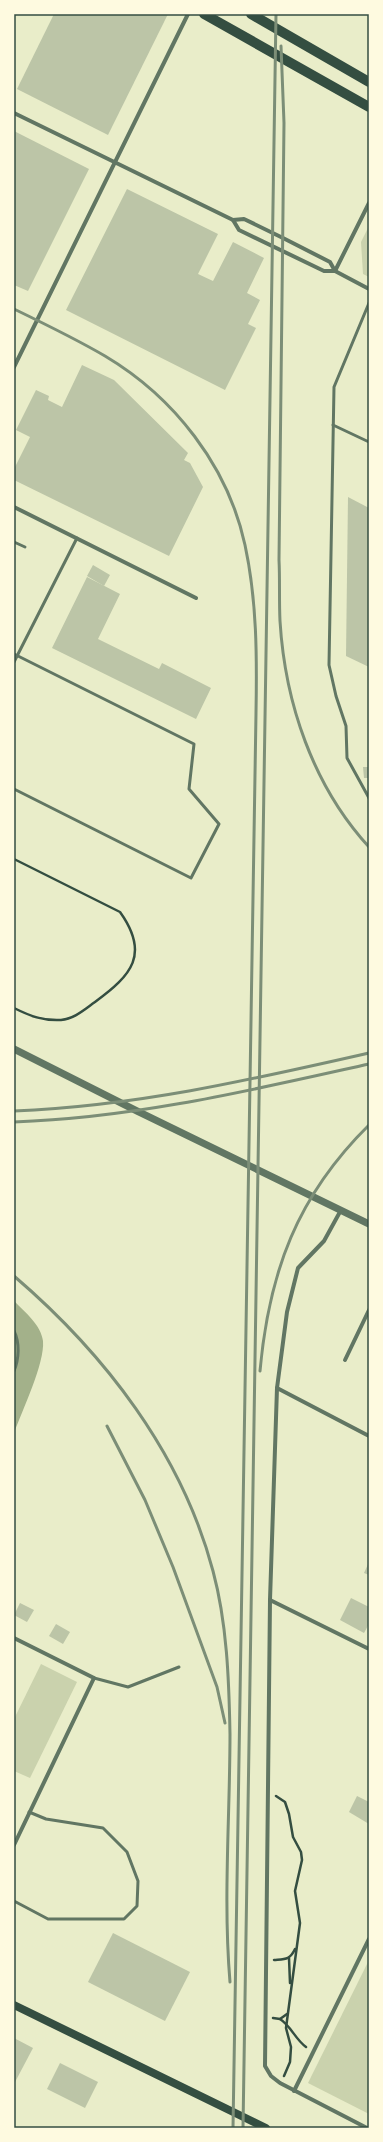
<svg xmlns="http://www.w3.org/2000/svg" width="383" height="2142" font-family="Roboto,sans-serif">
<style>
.green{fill:#cad2ad}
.water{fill:#a3b18a}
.building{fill:#bcc5a7}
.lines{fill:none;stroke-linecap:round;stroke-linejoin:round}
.path{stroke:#344e41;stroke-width:2.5}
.service{stroke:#617663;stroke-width:3}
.minor{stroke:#617663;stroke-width:4}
.tertiary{stroke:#617663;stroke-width:7}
.secondary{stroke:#344e41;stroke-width:8}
.primary{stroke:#344e41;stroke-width:10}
.rail{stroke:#7c8e77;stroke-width:3}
.neatline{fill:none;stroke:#344e41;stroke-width:1.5}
</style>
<rect width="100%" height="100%" fill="#e9edc9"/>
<g class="green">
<polygon points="369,226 369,277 363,274 361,242"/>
<polygon points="41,1664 77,1682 30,1778 14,1771 14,1719"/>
<polygon points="369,1960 369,2114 308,2083"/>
</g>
<path class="water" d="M14,1301C25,1312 41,1325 43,1341C45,1363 22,1411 14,1433Z"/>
<g class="building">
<polygon points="54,14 168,14 108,135 17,89"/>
<polygon points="14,131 89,169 28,291 14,285"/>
<polygon points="127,189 218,234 198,274 213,281 233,242 264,258 247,293 260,300 248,324 256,328 225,390 66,310"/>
<polygon points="82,365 114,380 188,453 184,460 190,463 203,487 169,556 14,480 14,469 30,437 16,430 36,390 49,396 48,400 62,407"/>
<polygon points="348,497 369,508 369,667 346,656"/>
<polygon points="93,565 110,575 104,586 87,576"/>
<polygon points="87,577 120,594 98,639 159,669 162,663 211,688 196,719 52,648"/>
<polygon points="363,767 369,767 369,778 364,778"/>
<polygon points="369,1562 369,1575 364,1573"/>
<polygon points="351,1598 369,1607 369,1624 364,1633 340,1620"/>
<polygon points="20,1603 34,1610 27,1622 14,1615"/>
<polygon points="56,1624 70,1632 63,1644 49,1636"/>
<polygon points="357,1796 369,1802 369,1824 349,1812"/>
<polygon points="113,1933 190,1972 165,2021 88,1982"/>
<polygon points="14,2038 33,2048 14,2084"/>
<polygon points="60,2063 98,2082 85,2108 47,2089"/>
</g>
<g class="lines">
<g class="path">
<path d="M14,859L120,912C150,954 132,975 95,1002C85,1009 74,1019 61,1020C43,1021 30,1016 14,1008"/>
<polyline points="276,1796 285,1802 289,1814 293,1837 301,1852 302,1860 295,1891 300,1923 286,2028 291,2047 290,2062 284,2076"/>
<polyline points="289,1958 290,1983"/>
<path d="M274,1960C285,1959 290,1960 295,1949"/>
<polyline points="273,2018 280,2019 287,2014"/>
<path d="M280,2019C291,2026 295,2039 306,2047"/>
</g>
<g class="service">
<polyline points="369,303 334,387 329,665 336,696 346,726 347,758 369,798"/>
<polyline points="333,425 369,442"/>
<polyline points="14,542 25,547"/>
<polyline points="14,654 194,744 189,789 219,824 191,878 14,789"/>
<polyline points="14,662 77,538"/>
<path d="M14,1331C20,1343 19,1359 14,1371"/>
<polyline points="94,1678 128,1687 179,1667"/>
<polyline points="14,1901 48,1919 124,1919 137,1906 138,1881 127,1852 103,1828 46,1819 29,1812"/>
</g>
<g class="minor">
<polyline points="14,113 233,220 244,219 283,238 330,262 335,271"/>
<polyline points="233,220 239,230 324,271 335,271 369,289"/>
<polyline points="335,271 369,203"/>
<polyline points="14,367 188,14"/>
<polyline points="14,507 196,598"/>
<polyline points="341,1210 324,1241 298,1268 287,1312 277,1388 270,1600 265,2066 271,2076 280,2083 367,2128"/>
<polyline points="345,1360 369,1310"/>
<polyline points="277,1388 369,1436"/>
<polyline points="270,1600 369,1649"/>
<polyline points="14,1638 94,1678 14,1845"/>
<polyline points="294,2091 369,1939"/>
</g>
<polyline class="tertiary" points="14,1049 137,1111 369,1224"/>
<polyline class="secondary" points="14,2005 266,2128"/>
<g class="primary">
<polyline points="204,14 369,107"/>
<polyline points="251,14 369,82"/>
</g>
<g class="rail">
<path d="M281,46L284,123L279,560C280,580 279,601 280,621C285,703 313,786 369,847"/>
<path d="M14,309C45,324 76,339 105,356C174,397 228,466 245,545C257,601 257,657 256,713L233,2128"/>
<path d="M14,1111C137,1106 250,1080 369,1053"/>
<path d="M14,1122C135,1118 252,1090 369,1064"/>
<path d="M14,1276C105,1354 182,1454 213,1571C227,1623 229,1680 230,1734C230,1817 223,1900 230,1982"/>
<path d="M260,1371C269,1272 297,1196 369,1125"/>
<polyline points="107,1426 145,1500 173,1567 217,1687 225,1723"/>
<polyline points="243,2128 276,14"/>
</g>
</g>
<rect width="383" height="2142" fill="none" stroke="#fefae0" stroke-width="30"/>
<rect x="15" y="15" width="353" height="2112" class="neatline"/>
</svg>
